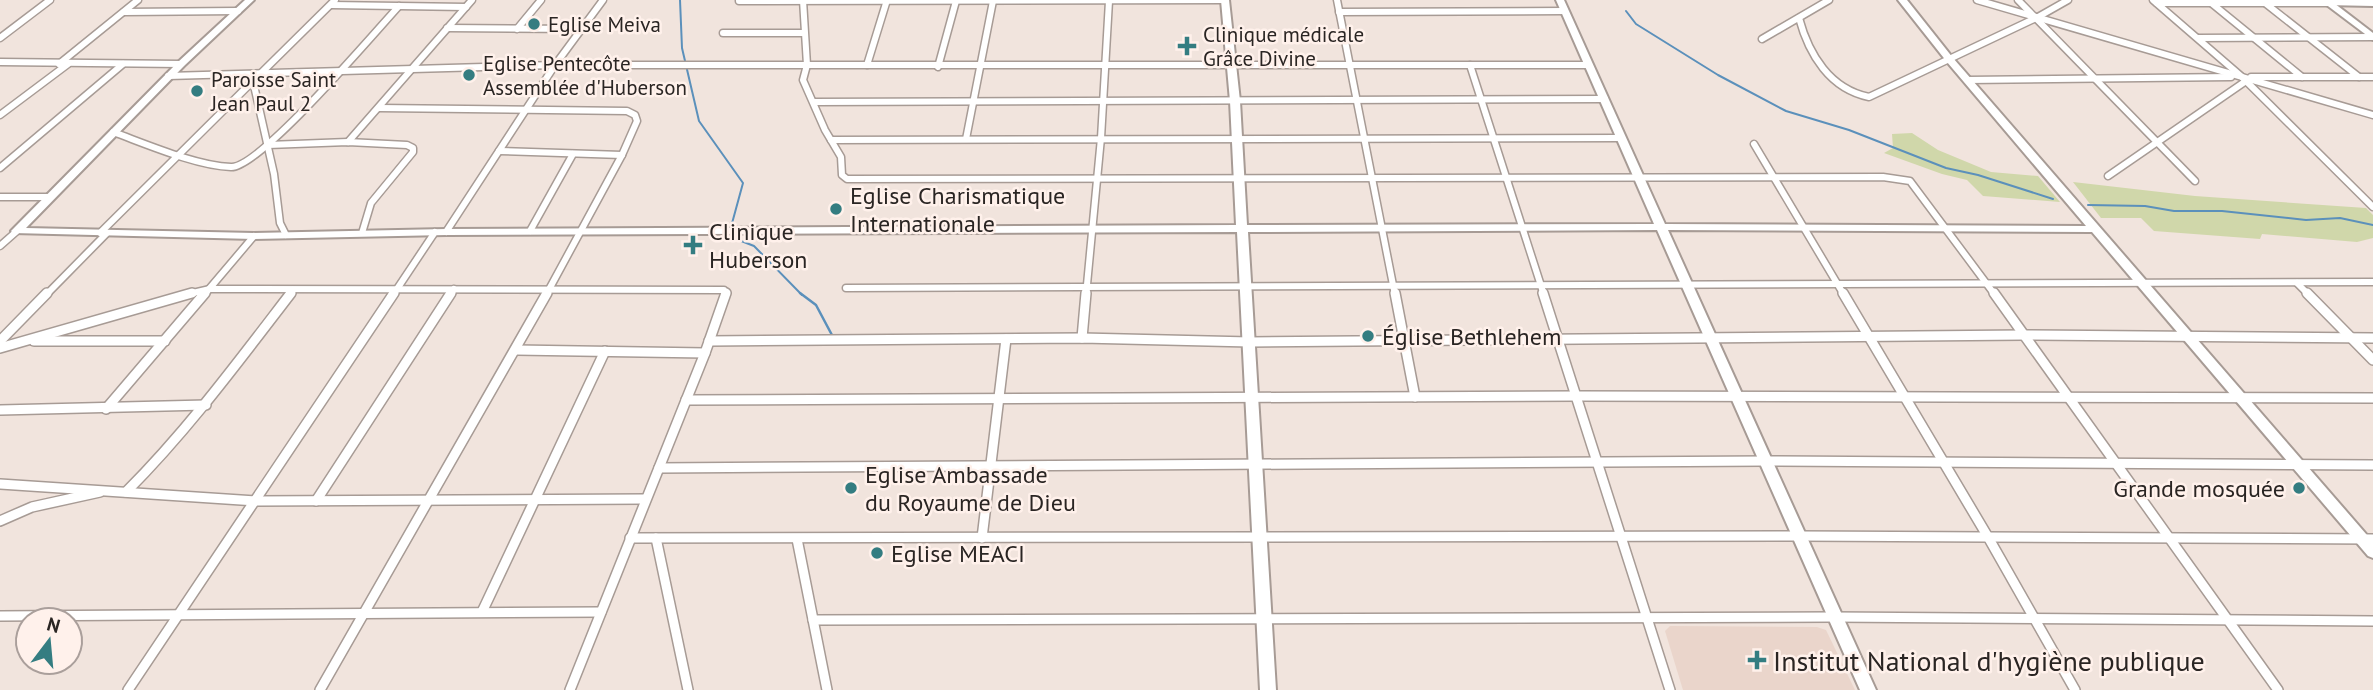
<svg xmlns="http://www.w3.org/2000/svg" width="2373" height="690" font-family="'PT Sans',sans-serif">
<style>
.built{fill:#ead5cb}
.green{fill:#d0d7aa}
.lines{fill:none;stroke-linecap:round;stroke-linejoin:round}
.stream-far1{stroke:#5b90bb;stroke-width:2}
.stream{stroke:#5b90bb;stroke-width:2.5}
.street-far1-casing{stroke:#a79b95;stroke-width:9}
.street-casing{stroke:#a79b95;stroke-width:12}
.secondary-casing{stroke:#a79b95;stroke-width:4}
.primary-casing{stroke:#a79b95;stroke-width:4}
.street-far1{stroke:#fff;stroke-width:6}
.street{stroke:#fff;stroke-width:9}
.secondary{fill:#fff;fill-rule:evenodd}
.primary{fill:#fff;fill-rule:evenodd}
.poi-dot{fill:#347d81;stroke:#fff1eb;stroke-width:2.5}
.labels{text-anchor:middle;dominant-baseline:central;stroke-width:5;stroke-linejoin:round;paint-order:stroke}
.far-poi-label{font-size:21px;fill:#2a2523;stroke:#fff1eb;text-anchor:start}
.poi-label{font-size:24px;fill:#2a2523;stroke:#fff1eb;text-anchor:start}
.near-poi-label{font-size:28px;fill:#2a2523;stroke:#fff1eb;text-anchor:start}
</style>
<rect width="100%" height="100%" fill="#f1e4dd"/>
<polygon class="built" points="1670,626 1817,627 1826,630 1855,690 1683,690 1665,631"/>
<g class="green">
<polygon points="1912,133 1938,150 1991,172 2038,176 2060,202 1983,196 1967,180 1942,174 1884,153 1893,148 1892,134"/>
<polygon points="2073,182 2195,196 2366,208 2373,215 2373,238 2357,242 2262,234 2260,239 2154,231 2141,218 2101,218"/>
</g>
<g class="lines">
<g class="stream-far1">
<polyline points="680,0 682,48 699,121 743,183 731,227"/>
<polyline points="1626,11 1636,24 1718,75 1786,111 1849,130 1946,168 1978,175 2053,199"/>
<polyline points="2088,205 2145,206 2174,211 2222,211 2306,220 2340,218 2373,225"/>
<polyline points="731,237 754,246 802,295"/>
</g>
<polyline class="stream" points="800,293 816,305 833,337"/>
<g class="street-far1-casing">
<g id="street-far1">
<polyline points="803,0 807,65 803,80 825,130 841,157 842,175 847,179 1883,177 1910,181 1995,295"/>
<polyline points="1337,0 1395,295"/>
<polyline points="1977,0 2373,115"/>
<polyline points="2018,0 2195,181"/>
<polyline points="2153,0 2242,77 2373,207"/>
<polyline points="739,1 1225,0"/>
<polyline points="2210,2 2302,77"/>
<polyline points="2157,3 2328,3"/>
<polyline points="2265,3 2359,77"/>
<polyline points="331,5 466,7"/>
<polyline points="124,12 238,11"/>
<polyline points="1339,12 1565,11"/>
<path d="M1799,18C1809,55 1830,89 1869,97L2038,17L2068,0"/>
<polyline points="447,28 581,29"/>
<polyline points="517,29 541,0"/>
<polyline points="723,33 803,33"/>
<polyline points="0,38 50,0"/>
<polyline points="2198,38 2373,37"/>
<polyline points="1762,39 1829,0"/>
<polyline points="0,62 181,64"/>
<polyline points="59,64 138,0"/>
<polyline points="867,65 887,0"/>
<polyline points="1470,65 1544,295"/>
<polyline points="938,67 956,1"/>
<polyline points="168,76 555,65 1589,65"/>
<polyline points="2251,77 2373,77"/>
<polyline points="1968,80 2231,77"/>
<polyline points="815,102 1605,99"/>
<polyline points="379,108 627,111 635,115 637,121 622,155 546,295"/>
<polyline points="0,115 68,64"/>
<path d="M113,132C146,144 197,166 231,167C259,169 375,32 399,6"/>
<polyline points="966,139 993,1"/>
<polyline points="831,140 1622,138"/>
<polyline points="348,142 472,0"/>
<polyline points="1754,144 1844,295"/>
<polyline points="268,145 348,142 407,145 413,148 413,152 371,203 362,233"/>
<polyline points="499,151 622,155"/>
<polyline points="0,168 123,64"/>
<polyline points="2108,176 2246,81"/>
<polyline points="0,197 48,197"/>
<polyline points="530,231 573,154"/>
<polyline points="446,232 555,65 603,0"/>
<polyline points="100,233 253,81"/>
<polyline points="286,235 280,223 274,174 253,81 335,0"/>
<polyline points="0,246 17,231"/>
<polyline points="2297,283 2309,295"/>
<polyline points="846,288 2373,282"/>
<polyline points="46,295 107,233"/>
<polyline points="184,295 210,289 724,290 725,295"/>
<polyline points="204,295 254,236"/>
<polyline points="289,295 293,290"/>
<polyline points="393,295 435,232"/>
<polyline points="450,295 454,289"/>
<polyline points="1086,295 1101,138 1109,1"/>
</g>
</g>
<g class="street-casing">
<g id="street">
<polyline points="1395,293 1415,397"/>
<polyline points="1543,293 1670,690"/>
<polyline points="1843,293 1988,537 2075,690"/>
<polyline points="1994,293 2278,690"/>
<polyline points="2307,293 2373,360"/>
<polyline points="1082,338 1086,293"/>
<polyline points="0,341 47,293"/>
<polyline points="34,341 165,341"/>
<polyline points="709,341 1082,338 1250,342 2024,335 2373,338"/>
<polyline points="0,348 192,293"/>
<polyline points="516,350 705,353"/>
<polyline points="686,400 1577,396 2373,398"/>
<polyline points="106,409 205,293"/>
<polyline points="0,410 206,405"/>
<polyline points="659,468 1766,461 2373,465"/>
<polyline points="0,484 256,501 645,499"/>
<path d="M126,492C187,431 238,362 291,293"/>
<polyline points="316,501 451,293"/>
<polyline points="0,521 32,507 100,492"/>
<polyline points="630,538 1800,536 2373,539"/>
<polyline points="656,538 688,690"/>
<polyline points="982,538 1006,339"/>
<polyline points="797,539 827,690"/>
<polyline points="482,612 605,351"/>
<polyline points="0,616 601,612"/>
<polyline points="813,620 1833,617 2373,621"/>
<polyline points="128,690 394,293"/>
<polyline points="320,690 547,293"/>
<polyline points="570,690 705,353 726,293"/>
</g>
</g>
<g class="secondary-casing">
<g id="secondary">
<polygon points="245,0 254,0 184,66 26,228 254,233 446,229 1236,225 1230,101 1221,0 1229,0 1240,101 1247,225 1654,224 1556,0 1564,0 1665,224 2086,226 1947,62 1898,0 1907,0 1953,58 2373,542 2373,558 2368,556 2092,232 1668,230 1876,690 1860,690 1657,230 1248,232 1276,690 1260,690 1237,232 446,235 254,239 13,233 11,231 13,229 178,62"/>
<polygon points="2328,0 2373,0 2373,6 2325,5 2324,3"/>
</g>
</g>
<g class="primary-casing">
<polygon id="primary" points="2320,0 2330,0 2373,33 2373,40"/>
</g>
<use href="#street-far1" class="street-far1"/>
<use href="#street" class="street"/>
<use href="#secondary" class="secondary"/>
<use href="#primary" class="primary"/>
</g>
<g class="poi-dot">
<circle cx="534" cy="24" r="7"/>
<path d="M1183.5 35.5h7v7h7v7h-7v7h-7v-7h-7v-7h7z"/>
<circle cx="469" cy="75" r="7"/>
<circle cx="197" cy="91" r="7"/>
<circle cx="836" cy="209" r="7"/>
<path d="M689.5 234.5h7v7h7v7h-7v7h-7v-7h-7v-7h7z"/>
<circle cx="1368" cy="336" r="7"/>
<circle cx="851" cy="488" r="7"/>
<circle cx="2299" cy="488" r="7"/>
<circle cx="877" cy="553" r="7"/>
<path d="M1753.5 649.5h7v7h7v7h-7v7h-7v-7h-7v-7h7z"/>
</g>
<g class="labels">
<g class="far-poi-label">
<text x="548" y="24">Eglise Meiva</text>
<text x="1203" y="34">Clinique médicale<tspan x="1203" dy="24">Grâce Divine</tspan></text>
<text x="483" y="63">Eglise Pentecôte<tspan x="483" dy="24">Assemblée d'Huberson</tspan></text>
<text x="211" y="79">Paroisse Saint<tspan x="211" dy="24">Jean Paul 2</tspan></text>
</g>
<g class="poi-label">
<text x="850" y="195">Eglise Charismatique<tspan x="850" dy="28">Internationale</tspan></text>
<text x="709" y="231">Clinique<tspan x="709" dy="28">Huberson</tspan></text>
<text x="1382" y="336">Église Bethlehem</text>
<text x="865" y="474">Eglise Ambassade<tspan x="865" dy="28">du Royaume de Dieu</tspan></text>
<text x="2285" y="488" text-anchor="end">Grande mosquée</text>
<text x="891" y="553">Eglise MEACI</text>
</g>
<g class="near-poi-label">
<text x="1773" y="660">Institut National d'hygiène publique</text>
</g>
</g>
<g transform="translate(49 641) rotate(16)"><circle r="33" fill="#fff1eb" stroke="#aa9f9b" stroke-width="2"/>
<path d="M0-5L12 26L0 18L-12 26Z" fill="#347d81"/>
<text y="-10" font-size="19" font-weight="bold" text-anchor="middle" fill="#2a2523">N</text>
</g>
</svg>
